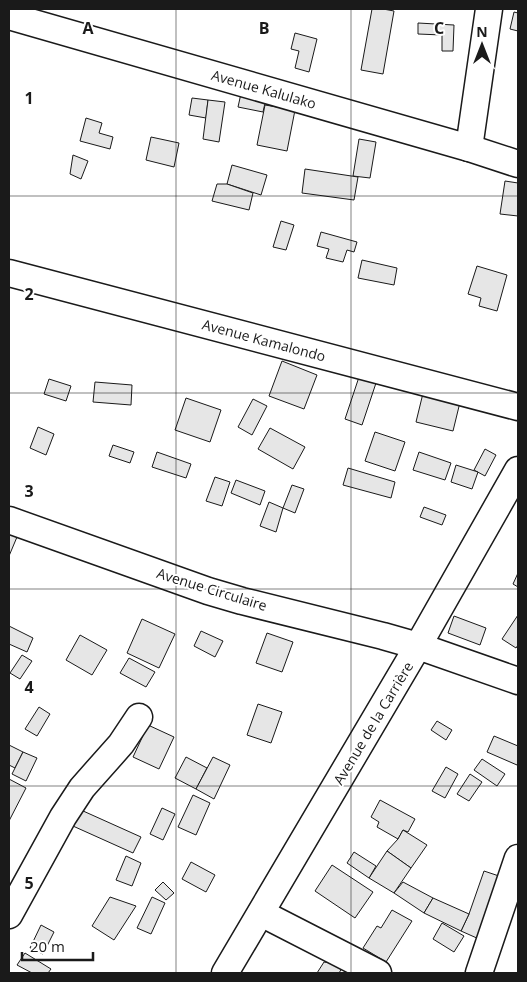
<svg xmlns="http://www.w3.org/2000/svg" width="527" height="982" font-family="'Open Sans',sans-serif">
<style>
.building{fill:#e6e6e6;stroke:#1a1a1a}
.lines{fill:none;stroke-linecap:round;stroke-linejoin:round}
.minor-casing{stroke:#1a1a1a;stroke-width:29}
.minor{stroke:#fff;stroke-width:26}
.grid{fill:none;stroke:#1a1a1a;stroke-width:1;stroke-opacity:0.55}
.labels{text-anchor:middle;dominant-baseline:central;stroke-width:4;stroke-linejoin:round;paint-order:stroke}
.street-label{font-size:14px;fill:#1a1a1a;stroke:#fff}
.grid-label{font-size:16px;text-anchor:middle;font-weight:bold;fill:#1a1a1a;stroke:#fff;stroke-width:4;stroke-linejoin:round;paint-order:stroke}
</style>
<rect width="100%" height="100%" fill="#fff"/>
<g class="building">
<polygon points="372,9 383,9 394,11 383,74 361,70"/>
<polygon points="514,12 518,13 518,31 510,29"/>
<polygon points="418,23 454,25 453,51 442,51 442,35 418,34"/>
<polygon points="295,33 317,39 309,72 295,68 299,51 291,49"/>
<polygon points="242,89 267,94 263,112 238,107"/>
<polygon points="192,98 208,100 206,118 189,115"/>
<polygon points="208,100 225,102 219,142 203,139"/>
<polygon points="265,105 295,110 287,151 257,145"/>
<polygon points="86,118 102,123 99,133 113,137 110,149 80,141"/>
<polygon points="151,137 179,143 174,167 146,160"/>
<polygon points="359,139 376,142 370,178 353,176"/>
<polygon points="73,155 88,161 81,179 70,174"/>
<polygon points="232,165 267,175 261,195 227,184"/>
<polygon points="305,169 358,177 354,200 302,193"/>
<polygon points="505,181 518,183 518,216 500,214"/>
<polygon points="217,184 227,184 253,193 249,210 212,201"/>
<polygon points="281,221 294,225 286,250 273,247"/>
<polygon points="321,232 357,242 354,252 347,250 343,262 326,258 329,249 317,246"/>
<polygon points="362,260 397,268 394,285 358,278"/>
<polygon points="477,266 507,275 497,311 479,306 481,298 468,294"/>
<polygon points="282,361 317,375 304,409 269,396"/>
<polygon points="359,377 376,383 362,425 345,419"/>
<polygon points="49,379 71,386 66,401 44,394"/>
<polygon points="95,382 132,385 131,405 93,402"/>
<polygon points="425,385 462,394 453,431 416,422"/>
<polygon points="186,398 221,410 210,442 175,430"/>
<polygon points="253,399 267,406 252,435 238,427"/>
<polygon points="38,427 54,434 46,455 30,448"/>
<polygon points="270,428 305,447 293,469 258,449"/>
<polygon points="375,432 405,442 395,471 365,461"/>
<polygon points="113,445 134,452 130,463 109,456"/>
<polygon points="485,449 496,455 485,476 474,470"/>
<polygon points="157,452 191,464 186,478 152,467"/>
<polygon points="419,452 451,463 445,480 413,470"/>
<polygon points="456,465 478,472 472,489 451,482"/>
<polygon points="348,468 395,482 391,498 343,485"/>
<polygon points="215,477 230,482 222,506 206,501"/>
<polygon points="236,480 265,491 260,505 231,493"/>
<polygon points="292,485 304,489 295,513 283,508"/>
<polygon points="269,502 283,508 276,532 260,526"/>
<polygon points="424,507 446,515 442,525 420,517"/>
<polygon points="9,534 17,537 9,556"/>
<polygon points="518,573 518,587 513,584"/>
<polygon points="518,615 518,645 516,648 502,639"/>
<polygon points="454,616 486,628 480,645 448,633"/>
<polygon points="142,619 175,634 159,668 127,653"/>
<polygon points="9,626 33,638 27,652 9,644"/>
<polygon points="201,631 223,641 215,657 194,646"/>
<polygon points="267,633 293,642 282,672 256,663"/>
<polygon points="80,635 107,650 92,675 66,660"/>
<polygon points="22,655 32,661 20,679 10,673"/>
<polygon points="129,658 155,672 146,687 120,673"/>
<polygon points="258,704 282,712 271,743 247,735"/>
<polygon points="39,707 50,714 37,736 25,729"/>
<polygon points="437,721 452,730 446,740 431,730"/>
<polygon points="148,725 174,737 159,769 133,757"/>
<polygon points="494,736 518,746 518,763 517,765 487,752"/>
<polygon points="9,745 23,752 15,768 9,765"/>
<polygon points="23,752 37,758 26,781 12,774"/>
<polygon points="186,757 207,768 196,789 175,778"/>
<polygon points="213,757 230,765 214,799 196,789"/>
<polygon points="482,759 505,774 497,786 474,770"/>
<polygon points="446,767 458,774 445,798 432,791"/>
<polygon points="470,774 482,782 469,801 457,794"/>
<polygon points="9,779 26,788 9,821"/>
<polygon points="193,795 210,803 196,835 178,827"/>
<polygon points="380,800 415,819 408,832 403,830 398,839 377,827 379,822 371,817"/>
<polygon points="72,806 141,837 133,853 64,822"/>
<polygon points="162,808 175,814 163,840 150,834"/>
<polygon points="403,830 427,845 411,868 387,851 398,839"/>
<polygon points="387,851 411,868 394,893 369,878"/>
<polygon points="354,852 376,866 369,878 347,863"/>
<polygon points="126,856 141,863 132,886 116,880"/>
<polygon points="191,862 215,875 206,892 182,879"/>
<polygon points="332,865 373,892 355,918 315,891"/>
<polygon points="484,871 502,877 479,939 461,931 469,914"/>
<polygon points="163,882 174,893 166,900 155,890"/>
<polygon points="403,882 433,898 424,913 394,893"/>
<polygon points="110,897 136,906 114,940 92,926"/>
<polygon points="152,897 165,903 151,934 137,928"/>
<polygon points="433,898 469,914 461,931 424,913"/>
<polygon points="392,910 412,921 386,962 363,948 377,926 381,928"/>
<polygon points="442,923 464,936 454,952 433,939"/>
<polygon points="41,925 54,932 43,954 30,948"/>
<polygon points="25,953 51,969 48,973 32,973 17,965"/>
<polygon points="324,962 344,965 339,973 317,973"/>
</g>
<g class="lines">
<g class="minor-casing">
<g id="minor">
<polyline points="9,16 469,148 518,164"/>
<polyline points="469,148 489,9"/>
<polyline points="9,273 518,407"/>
<polyline points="9,520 208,591 242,601 383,636 418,646 518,681"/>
<polyline points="261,913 378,973"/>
<polyline points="9,915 63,817 82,788 121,744 139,717"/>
<polyline points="225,973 418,646 518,470"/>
<polyline points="479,973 518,858"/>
</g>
</g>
<use href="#minor" class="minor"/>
</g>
<path class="grid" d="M176,9V973M351,9V973M9,196H518M9,393H518M9,589H518M9,786H518"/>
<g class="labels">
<g class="street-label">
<text transform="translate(264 89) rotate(16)">Avenue Kalulako</text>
<text transform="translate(264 340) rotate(15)">Avenue Kamalondo</text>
<text transform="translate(212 589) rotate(17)">Avenue Circulaire</text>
<text transform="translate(373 723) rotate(-59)">Avenue de la Carrière</text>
</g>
</g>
<g class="grid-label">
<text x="88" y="34">A</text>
<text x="264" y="34">B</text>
<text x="439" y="34">C</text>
<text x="29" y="104">1</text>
<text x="29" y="300">2</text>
<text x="29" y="497">3</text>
<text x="29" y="693">4</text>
<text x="29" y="889">5</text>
</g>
<rect width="527" height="982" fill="none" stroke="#1a1a1a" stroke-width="20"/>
<g transform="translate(482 45)" stroke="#ffffff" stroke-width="4" paint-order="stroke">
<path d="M0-4L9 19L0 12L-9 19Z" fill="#1a1a1a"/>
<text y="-8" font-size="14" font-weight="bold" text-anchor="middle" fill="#1a1a1a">N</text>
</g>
<path d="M22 952v8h71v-8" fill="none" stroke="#1a1a1a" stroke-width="2.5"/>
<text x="30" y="952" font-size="15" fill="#1a1a1a" stroke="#ffffff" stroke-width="4" paint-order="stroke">20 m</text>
</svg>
